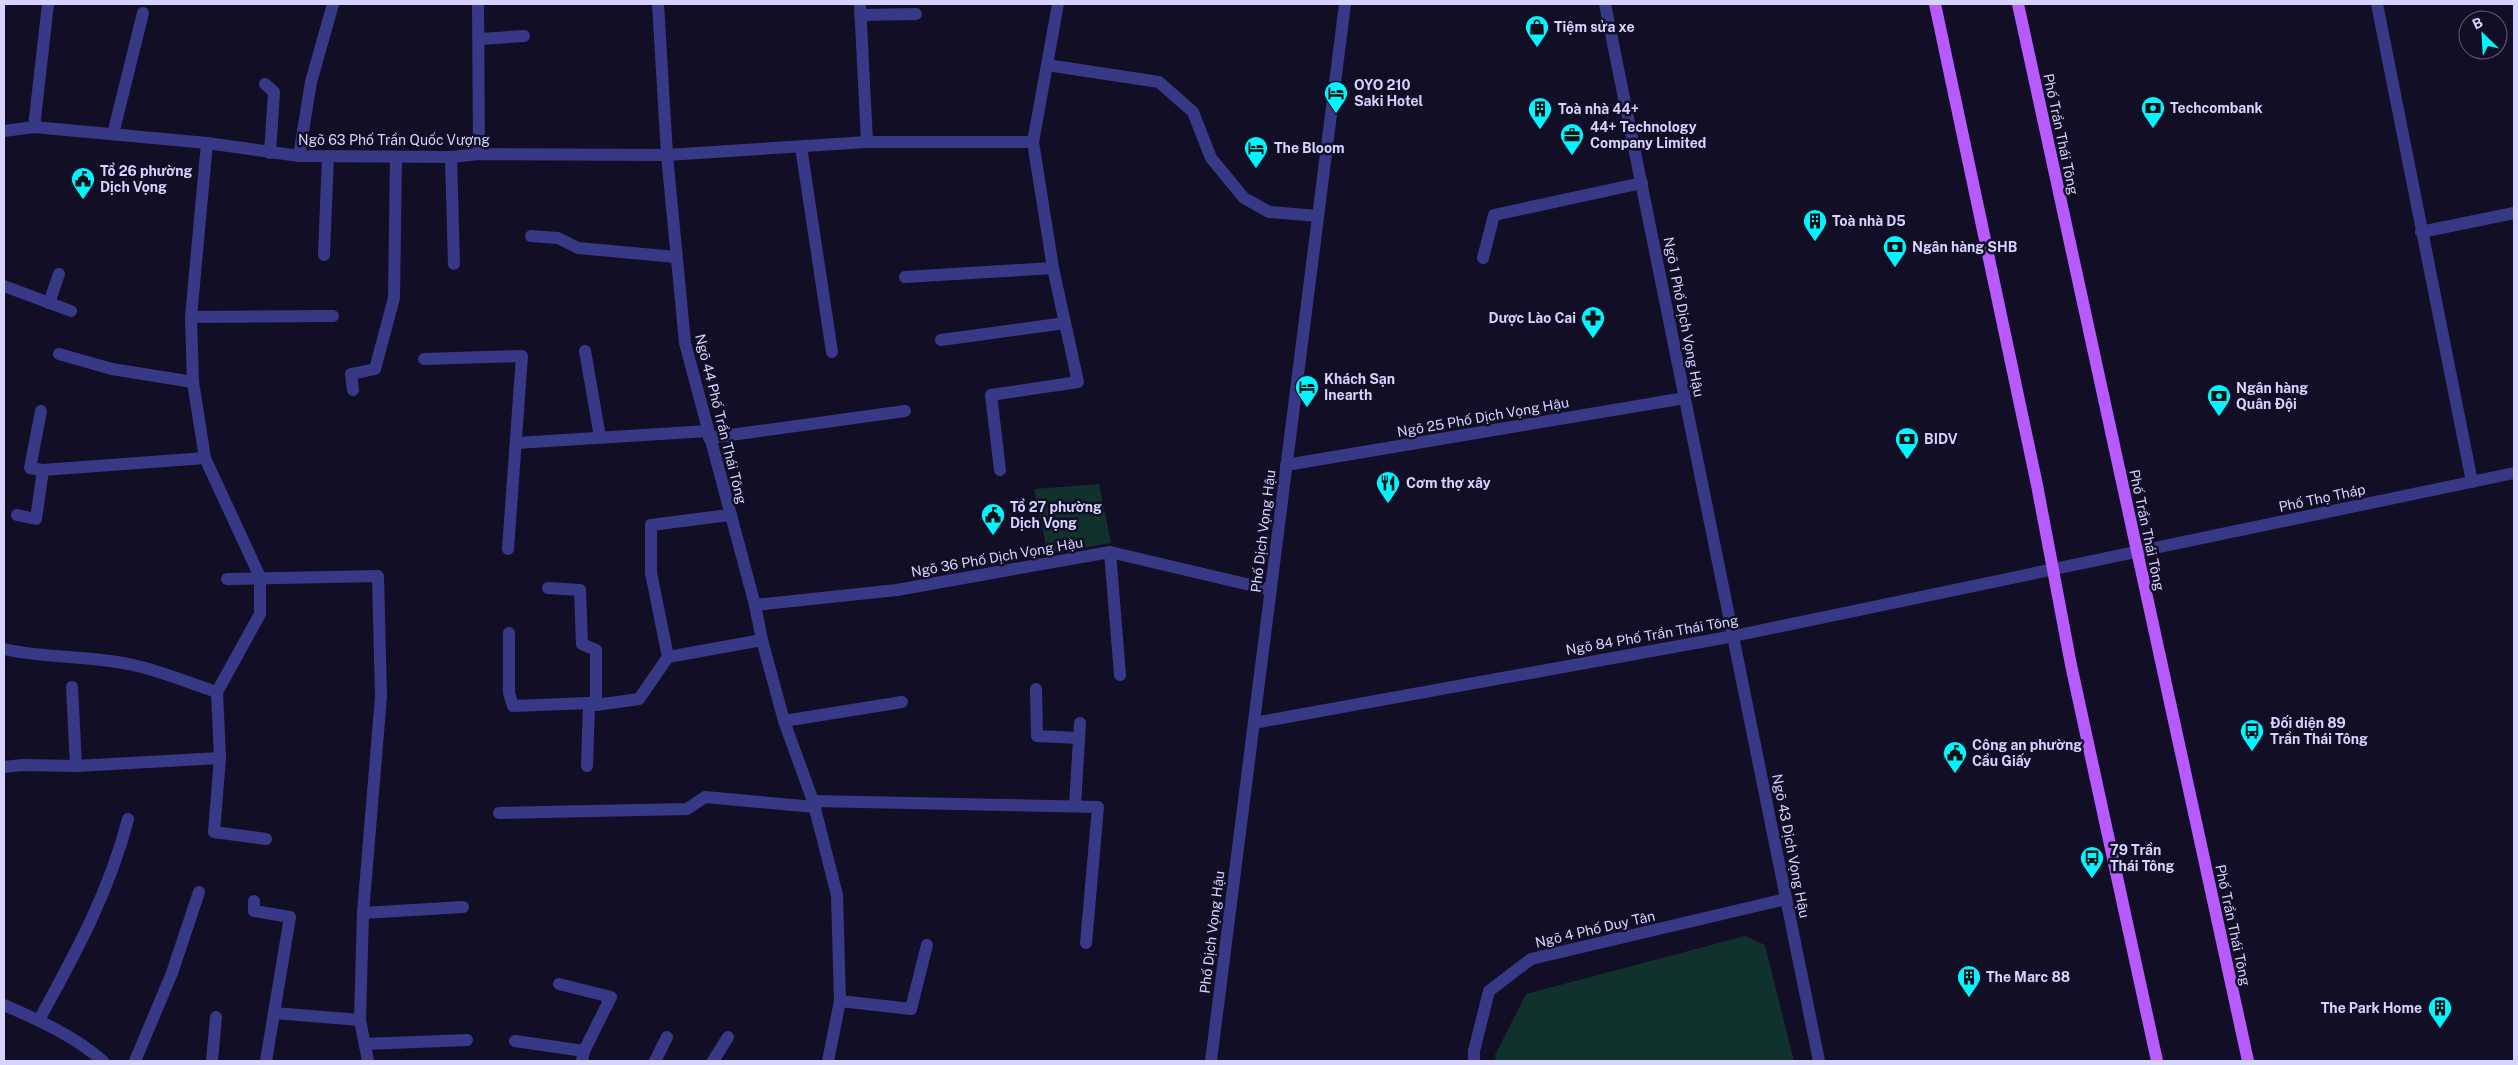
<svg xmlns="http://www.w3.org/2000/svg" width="2518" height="1065" font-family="'Public Sans',sans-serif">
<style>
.green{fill:#11312d}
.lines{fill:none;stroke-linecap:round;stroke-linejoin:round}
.minor{stroke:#373987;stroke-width:12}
.major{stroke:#b75aff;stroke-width:12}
.labels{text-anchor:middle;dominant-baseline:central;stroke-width:5;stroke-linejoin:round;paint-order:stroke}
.poi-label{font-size:14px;font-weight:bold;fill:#d6d3ff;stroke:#110e26;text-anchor:start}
.street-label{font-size:14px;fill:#d6d3ff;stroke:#110e26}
</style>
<rect width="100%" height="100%" fill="#110e26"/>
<g class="green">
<polygon points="1099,484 1111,543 1048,554 1034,489"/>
<polygon points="1745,936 1765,945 1794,1061 1496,1061 1495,1055 1526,994"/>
</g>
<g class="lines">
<g class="minor">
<polyline points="478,4 479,154"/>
<polyline points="658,4 667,155 685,343 755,605 762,640 784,721 813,801 837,895 840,1001 828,1061"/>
<polyline points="860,4 867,142"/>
<polyline points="1605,4 1819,1061"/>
<polyline points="2377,4 2472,482"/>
<polyline points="860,15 916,14"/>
<polyline points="480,39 524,36"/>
<polyline points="1047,65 1159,82 1193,112 1211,158 1244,198 1269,212 1318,216"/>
<polyline points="265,84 274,92 270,153"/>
<polyline points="34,127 48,4"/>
<polyline points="4,131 34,127 207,143 299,156 451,157 479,154 667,155 867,142 1033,142"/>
<polyline points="113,134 143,13"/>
<polyline points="207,143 191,317 193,382 205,458 260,577 260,614 217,692 220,758 214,832 266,839"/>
<polyline points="801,147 832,352"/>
<polyline points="299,156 311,82 333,4"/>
<polyline points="451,157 454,264"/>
<polyline points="2421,232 2514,213"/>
<polyline points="531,236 558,238 578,248 676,257"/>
<polyline points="324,255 328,156"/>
<polyline points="1483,258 1494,215 1642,183"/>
<polyline points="905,277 1053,268"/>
<polyline points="4,286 71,311"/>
<polyline points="49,303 59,274"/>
<polyline points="191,317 333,316"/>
<polyline points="941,340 1065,323"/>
<polyline points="585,351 600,437"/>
<polyline points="59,354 112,369 193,382"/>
<polyline points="424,359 522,356 508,549"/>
<polyline points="353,390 351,374 375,369 394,298 396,157"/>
<polyline points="41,411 30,468 43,470"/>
<polyline points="709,438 905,411"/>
<polyline points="516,443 708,431"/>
<polyline points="1286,465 1685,398"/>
<polyline points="1000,470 991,395 1078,382 1053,268 1033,142 1058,4"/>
<polyline points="17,515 36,519 43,470 205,458"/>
<polyline points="1110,552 1120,675"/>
<polyline points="227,579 378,576 381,697 363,913 360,1020 274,1013 266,1061"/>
<polyline points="548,588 580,590 582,644 596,650 596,705"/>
<polyline points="755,605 897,590 1110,552 1271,590"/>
<polyline points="509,633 509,693 513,706 589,703 596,705 639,699 668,657 762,640"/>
<path d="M4,649C46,659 90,655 133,665C161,671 189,683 217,692"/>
<polyline points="668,657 651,573 651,525 729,515"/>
<polyline points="72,687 76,766"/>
<polyline points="1036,689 1037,736 1079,738"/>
<polyline points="784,721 902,702"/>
<polyline points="1254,723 1734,636 2514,473"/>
<polyline points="587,766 589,703"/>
<polyline points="4,767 22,765 76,766 220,758"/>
<polyline points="813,801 1098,807 1086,943"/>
<polyline points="1075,806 1080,723"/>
<polyline points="499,813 687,809 705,797 815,807"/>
<polyline points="254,901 254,911 290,917 274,1013"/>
<polyline points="363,913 463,907"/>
<polyline points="559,984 611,997 584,1051 582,1061"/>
<polyline points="840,1001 911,1009 927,945"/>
<path d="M4,1005C39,1020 74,1036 103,1061"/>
<path d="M39,1020C75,954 109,893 128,819"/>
<polyline points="360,1020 368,1061"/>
<polyline points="515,1041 584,1051"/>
<polyline points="365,1044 467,1040"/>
<polyline points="135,1061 172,973 199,892"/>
<polyline points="212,1061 216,1017"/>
<polyline points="655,1061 667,1037"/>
<polyline points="713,1061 728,1037"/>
<polyline points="1211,1061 1345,4"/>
<polyline points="1474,1061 1474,1051 1489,991 1531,959 1786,899"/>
</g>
<g class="major">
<polyline points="1935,4 2037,485 2071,665 2157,1061"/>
<polyline points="2018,4 2248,1061"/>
</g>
</g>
<defs>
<g id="shop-pin" transform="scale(1.25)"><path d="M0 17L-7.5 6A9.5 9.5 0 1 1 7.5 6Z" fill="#00f5fe" stroke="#110e26"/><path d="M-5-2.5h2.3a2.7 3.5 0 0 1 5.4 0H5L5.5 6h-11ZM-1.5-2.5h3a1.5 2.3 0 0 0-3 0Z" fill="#111"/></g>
<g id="hotel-pin" transform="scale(1.25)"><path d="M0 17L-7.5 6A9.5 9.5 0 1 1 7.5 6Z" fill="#00f5fe" stroke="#110e26"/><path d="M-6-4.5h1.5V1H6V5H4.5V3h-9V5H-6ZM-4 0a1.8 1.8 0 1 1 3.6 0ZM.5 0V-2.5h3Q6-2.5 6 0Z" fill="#111"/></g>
<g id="bank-pin" transform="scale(1.25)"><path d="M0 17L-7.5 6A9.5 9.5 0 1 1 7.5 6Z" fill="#00f5fe" stroke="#110e26"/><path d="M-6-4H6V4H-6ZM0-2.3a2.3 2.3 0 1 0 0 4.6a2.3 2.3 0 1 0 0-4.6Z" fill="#111"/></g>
<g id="building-pin" transform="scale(1.25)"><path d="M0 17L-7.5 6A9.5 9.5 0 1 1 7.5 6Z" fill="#00f5fe" stroke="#110e26"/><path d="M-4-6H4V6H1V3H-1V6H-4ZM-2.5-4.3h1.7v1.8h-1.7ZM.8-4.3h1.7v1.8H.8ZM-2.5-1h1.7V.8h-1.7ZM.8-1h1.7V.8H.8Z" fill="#111"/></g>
<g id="office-pin" transform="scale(1.25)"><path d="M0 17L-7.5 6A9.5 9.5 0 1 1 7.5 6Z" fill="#00f5fe" stroke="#110e26"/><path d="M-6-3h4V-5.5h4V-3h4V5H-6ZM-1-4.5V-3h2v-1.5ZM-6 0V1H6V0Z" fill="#111"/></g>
<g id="civic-pin" transform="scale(1.25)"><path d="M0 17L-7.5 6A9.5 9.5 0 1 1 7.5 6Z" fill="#00f5fe" stroke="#110e26"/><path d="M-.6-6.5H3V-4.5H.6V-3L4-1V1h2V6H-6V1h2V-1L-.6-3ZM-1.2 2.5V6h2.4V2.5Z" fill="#111"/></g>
<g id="pharmacy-pin" transform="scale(1.25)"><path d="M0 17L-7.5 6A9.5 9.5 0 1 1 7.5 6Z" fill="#00f5fe" stroke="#110e26"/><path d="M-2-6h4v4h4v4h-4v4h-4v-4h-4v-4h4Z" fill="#111"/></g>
<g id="restaurant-pin" transform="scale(1.25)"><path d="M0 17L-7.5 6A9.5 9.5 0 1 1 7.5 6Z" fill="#00f5fe" stroke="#110e26"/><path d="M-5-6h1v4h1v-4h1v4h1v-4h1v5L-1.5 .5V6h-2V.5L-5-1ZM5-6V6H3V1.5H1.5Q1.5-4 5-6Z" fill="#111"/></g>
<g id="bus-pin" transform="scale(1.25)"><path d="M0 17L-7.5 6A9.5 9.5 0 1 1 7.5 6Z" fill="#00f5fe" stroke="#110e26"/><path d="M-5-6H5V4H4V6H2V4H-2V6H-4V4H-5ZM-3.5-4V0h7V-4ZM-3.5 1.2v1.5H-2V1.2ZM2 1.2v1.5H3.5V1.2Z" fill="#111"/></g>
</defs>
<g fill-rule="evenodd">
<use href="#shop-pin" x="1537" y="27"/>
<use href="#hotel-pin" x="1336" y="93"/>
<use href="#bank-pin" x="2153" y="108"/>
<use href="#building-pin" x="1540" y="109"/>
<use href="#office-pin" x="1572" y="135"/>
<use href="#hotel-pin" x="1256" y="148"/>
<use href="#civic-pin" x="83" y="179"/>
<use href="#building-pin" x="1815" y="221"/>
<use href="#bank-pin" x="1895" y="247"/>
<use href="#pharmacy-pin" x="1593" y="318"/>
<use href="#hotel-pin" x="1307" y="387"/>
<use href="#bank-pin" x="2219" y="396"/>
<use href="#bank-pin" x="1907" y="439"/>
<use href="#restaurant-pin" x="1388" y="483"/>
<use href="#civic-pin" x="993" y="515"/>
<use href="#bus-pin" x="2252" y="731"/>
<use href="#civic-pin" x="1955" y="753"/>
<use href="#bus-pin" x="2092" y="858"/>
<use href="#building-pin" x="1969" y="977"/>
<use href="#building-pin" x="2440" y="1008"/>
</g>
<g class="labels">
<g class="poi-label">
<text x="1554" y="27">Tiệm sửa xe</text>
<text x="1354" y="85">OYO 210<tspan x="1354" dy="16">Saki Hotel</tspan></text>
<text x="2170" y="108">Techcombank</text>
<text x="1558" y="109">Toà nhà 44+</text>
<text x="1590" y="127">44+ Technology<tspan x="1590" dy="16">Company Limited</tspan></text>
<text x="1274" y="148">The Bloom</text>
<text x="100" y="171">Tổ 26 phường<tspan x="100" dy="16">Dịch Vọng</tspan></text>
<text x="1832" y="221">Toà nhà D5</text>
<text x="1912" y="247">Ngân hàng SHB</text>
<text x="1576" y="318" text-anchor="end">Dược Lào Cai</text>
<text x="1324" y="379">Khách Sạn<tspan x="1324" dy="16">Inearth</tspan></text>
<text x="2236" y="388">Ngân hàng<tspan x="2236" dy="16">Quân Đội</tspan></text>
<text x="1924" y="439">BIDV</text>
<text x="1406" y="483">Cơm thợ xây</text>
<text x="1010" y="507">Tổ 27 phường<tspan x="1010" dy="16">Dịch Vọng</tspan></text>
<text x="2270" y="723">Đối diện 89<tspan x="2270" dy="16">Trần Thái Tông</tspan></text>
<text x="1972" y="745">Công an phường<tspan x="1972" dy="16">Cầu Giấy</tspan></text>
<text x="2110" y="850">79 Trần<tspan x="2110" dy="16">Thái Tông</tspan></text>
<text x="1986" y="977">The Marc 88</text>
<text x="2422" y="1008" text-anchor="end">The Park Home</text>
</g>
<g class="street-label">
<text transform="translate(2061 134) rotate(78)">Phố Trần Thái Tông</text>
<text x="394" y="140">Ngõ 63 Phố Trần Quốc Vượng</text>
<text transform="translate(1684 317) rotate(79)">Ngõ 1 Phố Dịch Vọng Hậu</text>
<text transform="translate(1483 417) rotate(-10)">Ngõ 25 Phố Dịch Vọng Hậu</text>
<text transform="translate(721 419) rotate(76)">Ngõ 44 Phố Trần Thái Tông</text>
<text transform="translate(2322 498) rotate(-12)">Phố Thọ Tháp</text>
<text transform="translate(2147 530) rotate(78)">Phố Trần Thái Tông</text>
<text transform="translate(1263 531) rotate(-83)">Phố Dịch Vọng Hậu</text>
<text transform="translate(997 557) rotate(-10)">Ngõ 36 Phố Dịch Vọng Hậu</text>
<text transform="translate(1652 635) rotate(-10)">Ngõ 84 Phố Trần Thái Tông</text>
<text transform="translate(1791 846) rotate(79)">Ngõ 43 Dịch Vọng Hậu</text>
<text transform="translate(2233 925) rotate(78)">Phố Trần Thái Tông</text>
<text transform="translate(1595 929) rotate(-13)">Ngõ 4 Phố Duy Tân</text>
<text transform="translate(1212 932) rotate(-83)">Phố Dịch Vọng Hậu</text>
</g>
</g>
<rect width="2518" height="1065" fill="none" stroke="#d6d3ff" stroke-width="10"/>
<g transform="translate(2483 35) rotate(335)"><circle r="24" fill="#110e26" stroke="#605d7d"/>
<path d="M0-4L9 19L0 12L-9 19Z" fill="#00f5fe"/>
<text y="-8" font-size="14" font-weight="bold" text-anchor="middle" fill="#d6d3ff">B</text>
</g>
</svg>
